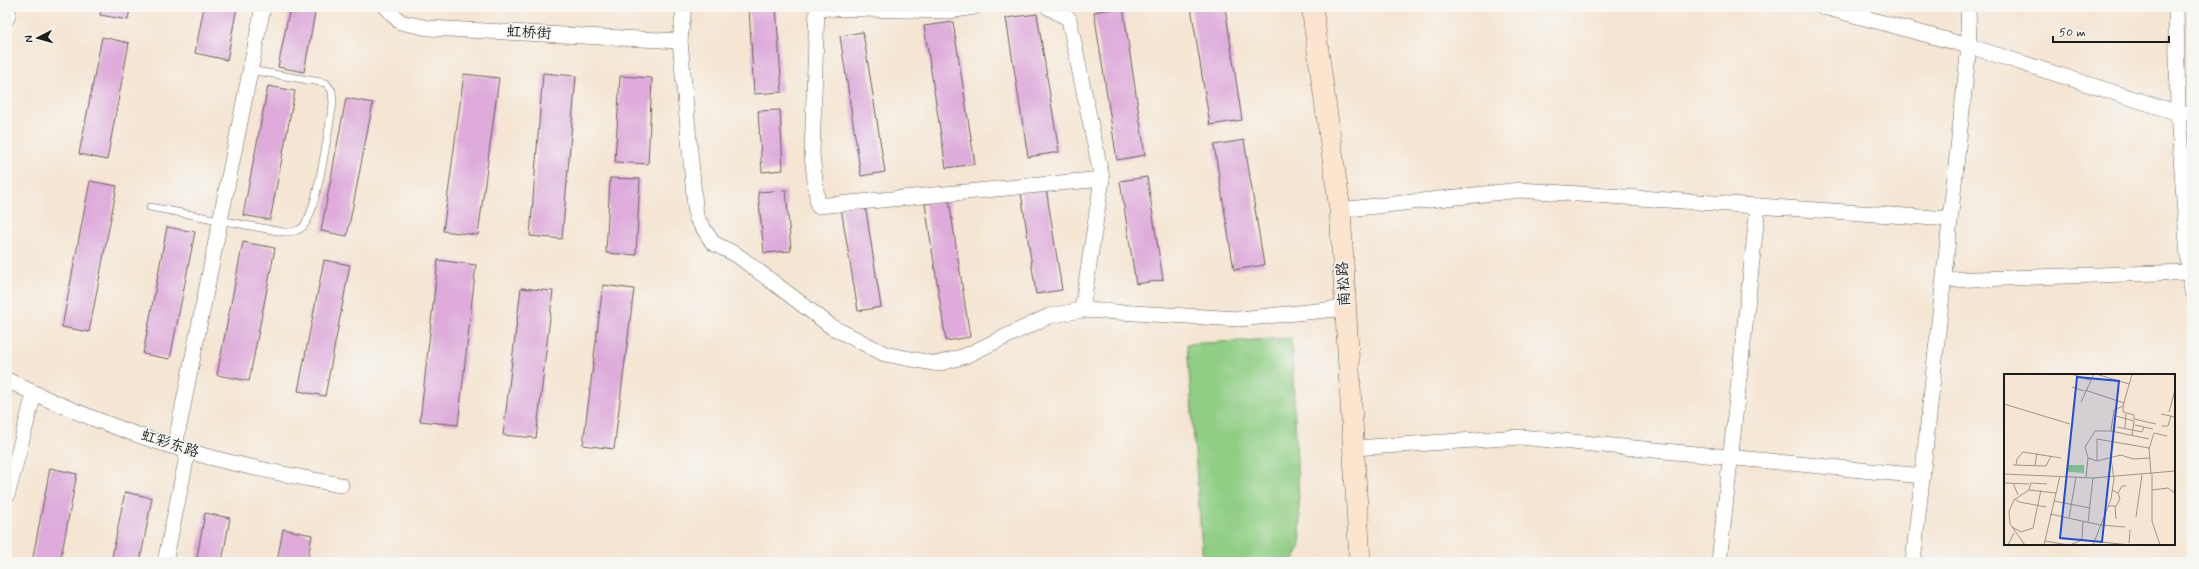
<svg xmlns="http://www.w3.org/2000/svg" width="2199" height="569" font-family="Mynerve,'LXGW WenKai TC',sans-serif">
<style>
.green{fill:#8fce84;stroke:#567550}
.building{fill:#deabdb}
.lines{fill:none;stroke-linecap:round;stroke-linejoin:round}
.lane-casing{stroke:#68625c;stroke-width:8}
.street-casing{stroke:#68625c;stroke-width:16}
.secondary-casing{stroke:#68625c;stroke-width:22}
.lane{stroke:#fff;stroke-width:7}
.street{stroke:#fff;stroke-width:15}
.secondary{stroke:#fbe5cf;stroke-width:21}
.labels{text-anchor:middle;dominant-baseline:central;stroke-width:3;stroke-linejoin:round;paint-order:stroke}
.street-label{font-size:15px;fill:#1c1c1c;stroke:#f6f6f2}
.inset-road{fill:none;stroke:#9e9589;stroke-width:1}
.view{fill:#1d4ed8;fill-opacity:0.15;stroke:#1d4ed8;stroke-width:2}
.inset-edge{fill:none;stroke:#1c1c1c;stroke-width:2}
</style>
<rect width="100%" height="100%" fill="#f6f6f2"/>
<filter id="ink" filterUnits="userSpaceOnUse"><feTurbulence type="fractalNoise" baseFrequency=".025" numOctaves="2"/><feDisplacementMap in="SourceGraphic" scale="8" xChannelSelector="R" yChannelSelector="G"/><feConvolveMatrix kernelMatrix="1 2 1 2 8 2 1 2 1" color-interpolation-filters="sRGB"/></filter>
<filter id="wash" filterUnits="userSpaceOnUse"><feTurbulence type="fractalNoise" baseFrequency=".012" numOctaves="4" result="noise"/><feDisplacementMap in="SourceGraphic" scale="16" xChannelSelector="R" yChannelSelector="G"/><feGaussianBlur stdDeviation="0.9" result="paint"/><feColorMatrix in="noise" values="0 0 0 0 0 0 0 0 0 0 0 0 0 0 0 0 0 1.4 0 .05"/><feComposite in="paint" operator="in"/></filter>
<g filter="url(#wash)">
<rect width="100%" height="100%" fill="#f5e5d2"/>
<polygon class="green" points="1291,338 1301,544 1293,562 1203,562 1187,344"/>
<g id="blocks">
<g class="building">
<polygon points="101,7 130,7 128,20 100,15"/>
<polygon points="204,7 237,7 227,60 195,53"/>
<polygon points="290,7 316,7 304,72 278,67"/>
<polygon points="749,7 776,7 782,92 754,94"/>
<polygon points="1123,7 1145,155 1117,160 1094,12"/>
<polygon points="1191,7 1225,7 1242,120 1210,125"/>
<polygon points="1037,14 1059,152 1028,157 1006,18"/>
<polygon points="953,22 975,164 946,168 924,26"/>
<polygon points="863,32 885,172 861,176 840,36"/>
<polygon points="102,37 129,43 107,160 79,154"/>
<polygon points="543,73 576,76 562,239 530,236"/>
<polygon points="464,74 499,78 478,235 443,231"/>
<polygon points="620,76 652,78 648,164 615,162"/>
<polygon points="268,86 295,91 270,220 243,215"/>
<polygon points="346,98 373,103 347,236 321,231"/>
<polygon points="780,110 783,170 762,172 758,111"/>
<polygon points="1244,140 1264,265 1234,270 1214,145"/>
<polygon points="1147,177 1163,280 1136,284 1120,181"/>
<polygon points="610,178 640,179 636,255 606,253"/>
<polygon points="90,181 117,186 89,332 62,327"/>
<polygon points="1046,188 1062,290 1036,294 1021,192"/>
<polygon points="786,190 791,251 764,253 758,192"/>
<polygon points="949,200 970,337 946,341 925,204"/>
<polygon points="865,204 881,307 858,311 841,208"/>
<polygon points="167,227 195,232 170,359 143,354"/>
<polygon points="243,242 275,248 249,381 217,375"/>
<polygon points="324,260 350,265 325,396 298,391"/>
<polygon points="438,260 476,265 458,425 420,421"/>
<polygon points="603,285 634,289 614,449 583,445"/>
<polygon points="521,288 553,291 536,438 503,435"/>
<polygon points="50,468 77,474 60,562 32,562"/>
<polygon points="125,492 152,498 140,562 111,562"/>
<polygon points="205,513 230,518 222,562 196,562"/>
<polygon points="283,529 312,535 307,562 277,562"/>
</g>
</g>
</g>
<g filter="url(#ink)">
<use href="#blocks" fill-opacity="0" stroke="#68625c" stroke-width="1"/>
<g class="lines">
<g class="lane-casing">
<path id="lane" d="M150,207L283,232C291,232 300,232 305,224C318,206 328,130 333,104L332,91L326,83L250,70"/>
</g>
<g class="street-casing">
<g id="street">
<polyline points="386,7 400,22 428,28 680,41"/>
<polyline points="684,7 680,41 696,217 713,243 737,255 832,327 885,354 937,364 965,356 1049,316 1082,310 1239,319 1346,308"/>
<polyline points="817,7 812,155 818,206 1102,179 1082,310"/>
<polyline points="1048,7 1069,19 1102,179"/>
<polyline points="1824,7 1969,46 2178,113 2192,113"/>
<polyline points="2176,7 2178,113 2189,272 2192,291"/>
<polyline points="817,8 949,11 974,7"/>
<polyline points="7,18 9,7"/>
<polyline points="1340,210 1520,190 1950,219"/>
<polyline points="1944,280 2189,272"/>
<path d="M7,380C65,409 139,438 202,455C247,468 294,476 341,485"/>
<polyline points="175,446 263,7"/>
<polyline points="1354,448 1520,437 1923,476"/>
<polyline points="7,496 34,394"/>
<polyline points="165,562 188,451"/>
<polyline points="1719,562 1758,206"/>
<polyline points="1913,562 1969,46 1968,7"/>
</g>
</g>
<g class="secondary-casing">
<polyline id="secondary" points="1312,7 1340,210 1360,562"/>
</g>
<use href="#lane" class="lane"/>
<use href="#street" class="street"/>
<use href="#secondary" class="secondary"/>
</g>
</g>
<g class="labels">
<g class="street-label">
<text transform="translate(529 33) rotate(3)">虹桥街</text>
<text transform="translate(1344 284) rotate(-93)">南松路</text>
<text transform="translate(170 444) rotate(18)">虹彩东路</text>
</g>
</g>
<g transform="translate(2004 374)">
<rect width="171" height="171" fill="#f5e5d2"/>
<path d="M64,91H80V99L65,98L62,95Z" fill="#8fce84"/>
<path class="inset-road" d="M67,0L86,6M92,0L125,10M68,13L80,17M81,16L120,29M77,28L90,0M0,30L66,50M119,32V38L130,41V45L152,50M165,38L171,16M157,40L171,43M112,42L130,47L128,62M131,51L149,55M158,52H164L167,42M113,53L138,58L140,53M121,54L122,40M107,57L110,36L119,32L128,0M145,75L150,59L163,62M84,84L93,87V65L145,74L147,100M93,87L117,81L129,85L146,84M9,91L42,92L47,82M12,91L13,85L19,78L57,84M31,91L33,79M0,100L89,104L171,97M148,100V147L156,171M82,103L84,84L81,73L91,57H107L145,65M1,109L25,110M9,109L14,121M25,116L27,109L43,110M148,116L164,114L171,119M114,119L118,112H122M11,125L15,128L42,133M50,127L86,134M104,132H112L116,125L114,119L108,116M111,132L112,145M46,140L96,151L121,153M132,143L138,101M65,144L72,103M84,148L89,104M8,153L17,158L29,154L37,116M78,166L79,147M41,167L64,171M125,169L126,156M4,171L10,159M21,171L6,150L5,137L10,126L25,116L52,119M40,171L56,102M66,171L78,166L126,171M89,171L107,125L110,105L107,84L108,67"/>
<path class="view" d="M73,3L115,7L98,168L56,164Z"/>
<rect width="171" height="171" class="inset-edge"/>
</g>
<rect width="2199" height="569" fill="none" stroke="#f6f6f2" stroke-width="24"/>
<g transform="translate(38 38) rotate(264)" stroke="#f6f6f2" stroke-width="3" paint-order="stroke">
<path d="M0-3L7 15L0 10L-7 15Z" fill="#1c1c1c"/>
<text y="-6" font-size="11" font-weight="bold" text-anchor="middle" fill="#1c1c1c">N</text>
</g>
<path d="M2053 36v6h116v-6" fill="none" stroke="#1c1c1c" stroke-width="2"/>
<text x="2059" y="36" font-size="12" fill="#1c1c1c" stroke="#f6f6f2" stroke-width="3" paint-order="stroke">50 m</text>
</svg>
